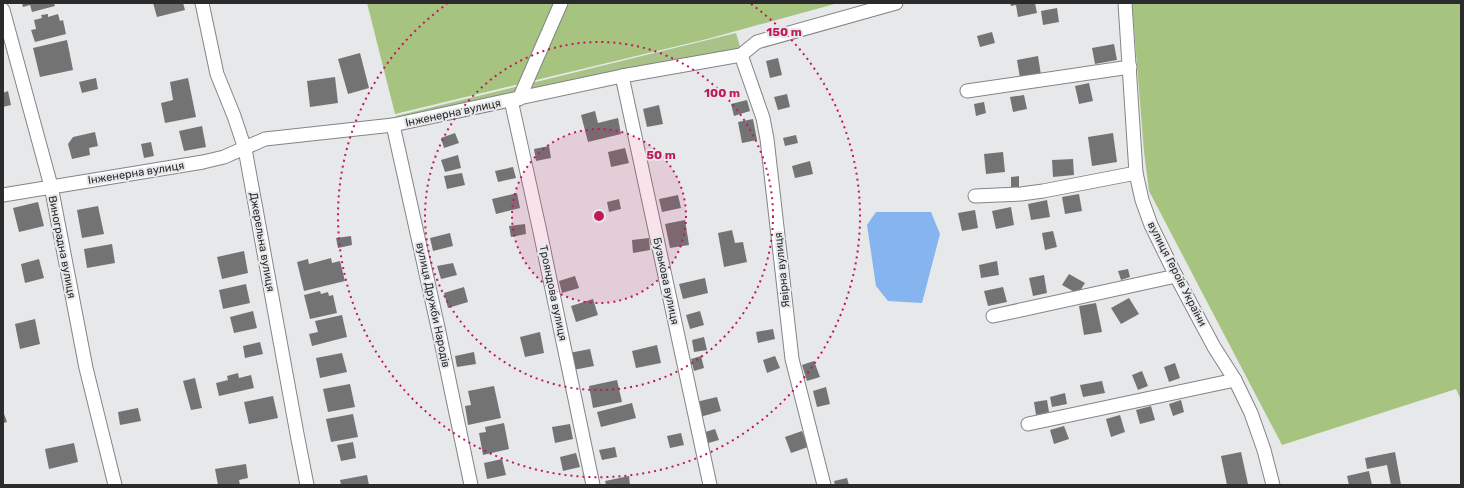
<svg xmlns="http://www.w3.org/2000/svg" width="1464" height="488" font-family="Rubik,sans-serif">
<style>
.green{fill:#a8c288}
.forest{fill:#a6c47f}
.water{fill:#86b4ef}
.building{fill:#747374}
.lines{fill:none;stroke-linecap:round;stroke-linejoin:round}
.street-casing{stroke:#838486;stroke-width:15}
.street{stroke:#fff;stroke-width:13}
.ring{fill:none;stroke:#c2185b;stroke-width:2;stroke-dasharray:2 4}
.labels{text-anchor:middle;dominant-baseline:central;stroke-width:4;stroke-linejoin:round;paint-order:stroke}
.street-label{font-size:11px;fill:#2b2b2c;stroke:#e7e8ea}
.centre{fill:#c2185b;stroke:#e7e8ea;stroke-width:2}
.ring-label{font-size:12px;text-anchor:middle;font-weight:bold;fill:#c2185b;stroke:#e7e8ea;stroke-width:4;stroke-linejoin:round;paint-order:stroke}
</style>
<rect width="100%" height="100%" fill="#e7e8ea"/>
<polygon class="green" points="736,33 741,50 398,123 396,116"/>
<g class="forest">
<polygon points="367,3 838,3 707,39 395,114"/>
<polygon points="1132,3 1461,3 1461,400 1456,389 1282,445 1149,191 1144,152"/>
</g>
<polygon class="water" points="876,212 931,212 940,234 922,303 888,301 876,286 867,225"/>
<g class="building">
<polygon points="22,3 54,3 55,6 32,12 30,5 23,7"/>
<polygon points="153,3 183,3 185,10 157,17"/>
<polygon points="1010,3 1035,3 1037,13 1018,17 1016,5 1011,6"/>
<polygon points="1057,8 1059,22 1043,25 1041,11"/>
<polygon points="48,14 48,17 58,14 60,21 63,20 66,34 35,42 31,30 36,29 34,20 42,18 41,15"/>
<polygon points="992,32 995,43 980,47 977,36"/>
<polygon points="67,40 73,70 40,77 33,48"/>
<polygon points="1114,44 1117,60 1095,64 1092,48"/>
<polygon points="360,53 369,88 348,94 338,59"/>
<polygon points="1038,56 1041,75 1020,78 1017,60"/>
<polygon points="778,58 782,75 770,78 766,61"/>
<polygon points="335,77 338,103 310,107 307,81"/>
<polygon points="96,78 98,89 82,93 79,82"/>
<polygon points="188,78 196,117 165,123 161,103 173,100 170,82"/>
<polygon points="1089,83 1093,101 1079,104 1075,86"/>
<polygon points="8,91 11,105 3,107 3,93"/>
<polygon points="787,94 790,107 778,110 774,97"/>
<polygon points="1024,95 1027,109 1013,112 1010,97"/>
<polygon points="747,100 750,111 734,116 731,104"/>
<polygon points="984,102 986,113 976,116 974,104"/>
<polygon points="659,105 663,124 647,127 643,109"/>
<polygon points="595,111 598,123 618,118 621,134 588,142 581,115"/>
<polygon points="753,119 757,140 742,143 738,122"/>
<polygon points="202,126 206,147 184,151 179,131"/>
<polygon points="95,132 98,146 89,148 90,155 72,159 68,144 73,137"/>
<polygon points="455,133 459,143 444,148 441,138"/>
<polygon points="1113,133 1117,162 1092,166 1088,137"/>
<polygon points="796,135 798,143 785,146 783,138"/>
<polygon points="151,142 154,156 144,158 141,144"/>
<polygon points="549,146 551,158 536,161 534,149"/>
<polygon points="625,148 629,163 611,167 608,152"/>
<polygon points="1003,152 1005,172 986,174 984,154"/>
<polygon points="458,155 461,168 445,172 441,160"/>
<polygon points="1073,159 1074,175 1053,177 1052,160"/>
<polygon points="810,161 813,174 795,178 792,166"/>
<polygon points="513,167 516,178 498,182 495,171"/>
<polygon points="462,173 465,185 447,189 444,176"/>
<polygon points="1019,176 1019,189 1011,189 1011,177"/>
<polygon points="517,193 520,208 496,214 492,199"/>
<polygon points="1079,194 1082,211 1065,214 1062,197"/>
<polygon points="678,195 681,208 662,212 659,199"/>
<polygon points="619,199 621,209 609,212 607,202"/>
<polygon points="1047,200 1050,217 1031,220 1028,204"/>
<polygon points="38,202 44,226 19,232 13,208"/>
<polygon points="98,206 104,234 82,238 77,210"/>
<polygon points="1011,207 1014,225 996,229 992,211"/>
<polygon points="975,210 978,228 962,231 958,213"/>
<polygon points="685,220 689,245 670,248 665,224"/>
<polygon points="525,224 526,234 511,237 509,226"/>
<polygon points="732,230 735,243 743,242 747,262 724,267 718,233"/>
<polygon points="1053,231 1057,247 1045,250 1042,233"/>
<polygon points="450,233 453,246 433,251 430,238"/>
<polygon points="351,236 352,245 338,248 336,238"/>
<polygon points="649,238 650,250 633,253 632,240"/>
<polygon points="112,244 115,263 87,268 84,249"/>
<polygon points="244,251 248,273 222,279 217,257"/>
<polygon points="331,258 332,263 340,261 345,281 304,291 297,262 308,259 309,264"/>
<polygon points="39,259 44,278 25,283 21,264"/>
<polygon points="997,261 999,275 981,278 979,265"/>
<polygon points="453,263 457,275 441,279 437,266"/>
<polygon points="1128,269 1130,277 1121,280 1118,271"/>
<polygon points="1069,274 1085,283 1078,294 1062,285"/>
<polygon points="1044,275 1047,293 1033,296 1029,278"/>
<polygon points="575,276 579,288 562,293 559,281"/>
<polygon points="705,278 708,293 683,299 679,284"/>
<polygon points="246,284 250,303 223,309 219,290"/>
<polygon points="464,287 468,302 448,308 444,293"/>
<polygon points="1003,287 1007,302 988,306 984,291"/>
<polygon points="320,291 321,294 328,292 329,296 333,295 337,313 310,319 304,295"/>
<polygon points="1129,298 1139,314 1121,324 1111,308"/>
<polygon points="593,299 598,315 576,322 571,306"/>
<polygon points="1096,303 1102,332 1084,335 1079,306"/>
<polygon points="253,311 257,328 234,333 230,317"/>
<polygon points="700,311 704,325 690,329 686,315"/>
<polygon points="342,315 347,337 312,346 309,334 318,332 315,321"/>
<polygon points="35,319 40,344 20,349 15,324"/>
<polygon points="773,329 775,339 758,343 756,332"/>
<polygon points="540,332 544,353 525,357 520,337"/>
<polygon points="704,337 707,350 694,352 692,340"/>
<polygon points="260,342 263,354 245,358 243,346"/>
<polygon points="657,345 661,363 636,368 632,351"/>
<polygon points="590,349 594,366 573,370 569,353"/>
<polygon points="474,352 476,364 457,367 455,356"/>
<polygon points="342,353 347,372 320,378 316,358"/>
<polygon points="701,356 704,368 694,371 691,359"/>
<polygon points="775,356 780,368 767,373 763,360"/>
<polygon points="814,361 820,377 807,381 802,365"/>
<polygon points="1175,363 1180,378 1169,382 1164,367"/>
<polygon points="1142,371 1148,386 1138,390 1132,375"/>
<polygon points="238,373 239,378 251,375 254,388 219,396 216,383 228,380 227,376"/>
<polygon points="195,378 202,408 191,410 183,381"/>
<polygon points="617,380 622,402 593,408 589,386"/>
<polygon points="1102,381 1105,393 1083,397 1080,385"/>
<polygon points="350,384 355,407 328,412 323,389"/>
<polygon points="494,386 501,418 468,425 465,406 471,405 468,391"/>
<polygon points="826,387 830,404 817,407 813,391"/>
<polygon points="1065,393 1067,404 1052,407 1050,397"/>
<polygon points="273,396 278,418 249,424 244,402"/>
<polygon points="717,397 721,411 700,417 696,402"/>
<polygon points="1047,400 1049,412 1036,415 1034,402"/>
<polygon points="1181,400 1184,412 1173,416 1169,404"/>
<polygon points="632,403 636,418 601,427 597,412"/>
<polygon points="1151,406 1155,420 1140,424 1136,410"/>
<polygon points="138,408 141,421 120,425 118,412"/>
<polygon points="3,411 7,422 3,423"/>
<polygon points="353,414 358,437 331,442 326,419"/>
<polygon points="1120,415 1125,432 1111,437 1106,419"/>
<polygon points="504,423 509,449 483,455 479,433 486,432 485,427"/>
<polygon points="570,424 573,439 555,443 552,427"/>
<polygon points="1064,426 1069,439 1054,444 1050,430"/>
<polygon points="715,429 719,440 705,444 702,433"/>
<polygon points="802,431 808,447 791,453 785,437"/>
<polygon points="681,433 684,445 670,448 667,436"/>
<polygon points="353,442 356,458 341,461 337,445"/>
<polygon points="74,443 78,462 49,469 45,449"/>
<polygon points="615,447 617,457 602,460 599,450"/>
<polygon points="1241,452 1248,484 1227,485 1221,456"/>
<polygon points="1395,452 1401,485 1391,485 1387,465 1367,469 1365,458"/>
<polygon points="576,453 580,467 563,471 560,457"/>
<polygon points="502,459 506,475 487,479 484,463"/>
<polygon points="246,464 248,478 239,480 240,485 218,485 215,469"/>
<polygon points="1369,471 1372,485 1349,485 1347,476"/>
<polygon points="367,475 369,485 341,485 340,480"/>
<polygon points="629,476 630,485 606,485 605,481"/>
<polygon points="847,478 849,485 835,485 834,481"/>
</g>
<g class="lines">
<g class="street-casing">
<g id="street">
<polyline points="202,3 217,74 234,116 245,149 297,434 307,485"/>
<polyline points="1125,3 1136,173 1142,200 1151,225 1176,276 1214,347 1235,380 1251,413 1264,450 1273,485"/>
<polyline points="3,10 51,186 86,368 115,485"/>
<polyline points="741,55 763,118 767,139 792,359 824,485"/>
<polyline points="622,76 710,485"/>
<polyline points="967,91 1130,67"/>
<polyline points="519,99 561,3"/>
<polyline points="511,100 539,227 593,485"/>
<polyline points="393,125 439,332 471,485"/>
<polyline points="3,195 203,162 224,157 265,139 393,125 622,76 741,55 757,42 896,3"/>
<polyline points="975,196 1021,194 1043,191 1136,173"/>
<polyline points="993,316 1176,276"/>
<polyline points="1028,424 1235,380"/>
</g>
</g>
<use href="#street" class="street"/>
</g>
<circle cx="599" cy="216" r="87" fill="#c2185b" fill-opacity=".12"/>
<g class="ring">
<circle cx="599" cy="216" r="87"/>
<circle cx="599" cy="216" r="174"/>
<path d="M751 4A261 261 0 1 1 447 4"/>
</g>
<g class="labels">
<g class="street-label">
<text transform="translate(453 113) rotate(-12)">Інженерна вулиця</text>
<text transform="translate(136 173) rotate(-9)">Інженерна вулиця</text>
<text transform="translate(262 242) rotate(80)">Джерельна вулиця</text>
<text transform="translate(62 247) rotate(79)">Виноградна вулиця</text>
<text transform="translate(782 270) rotate(-96)">Явірна вулиця</text>
<text transform="translate(1177 274) rotate(63)">вулиця Героїв України</text>
<text transform="translate(666 281) rotate(78)">Бузькова вулиця</text>
<text transform="translate(553 293) rotate(78)">Трояндова вулиця</text>
<text transform="translate(433 305) rotate(78)">вулиця Дружби Народів</text>
</g>
</g>
<circle cx="599" cy="216" r="6" class="centre"/>
<g class="ring-label">
<text x="784" y="36">150 m</text>
<text x="722" y="97">100 m</text>
<text x="661" y="159">50 m</text>
</g>
<rect width="1464" height="488" fill="none" stroke="#2b2b2c" stroke-width="8"/>
</svg>
